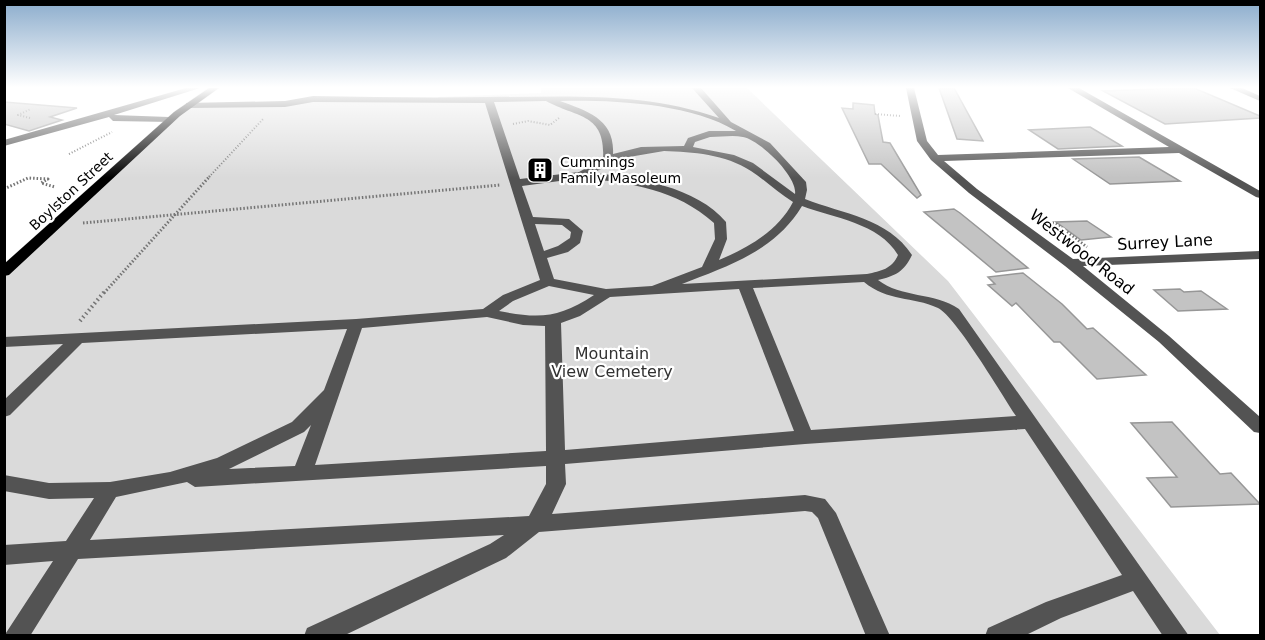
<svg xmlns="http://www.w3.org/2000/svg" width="1265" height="640" font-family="'DejaVu Sans',sans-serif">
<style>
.green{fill:#dadada}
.building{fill:#c3c3c3;stroke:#979797;stroke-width:1.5}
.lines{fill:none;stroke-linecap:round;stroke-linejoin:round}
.major-casing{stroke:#dbdbdb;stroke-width:1}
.path-far2{stroke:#757575;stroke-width:2;stroke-dasharray:1 2;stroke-linecap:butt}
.path-far1{stroke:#757575;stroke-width:3;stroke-dasharray:1.5 2;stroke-linecap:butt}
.path{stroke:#757575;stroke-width:4;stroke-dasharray:1.5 3;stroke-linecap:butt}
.minor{fill:#535353;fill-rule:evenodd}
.major{fill:#000;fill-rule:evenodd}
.labels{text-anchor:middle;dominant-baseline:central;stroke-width:4.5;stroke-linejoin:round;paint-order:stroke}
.far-poi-label{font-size:14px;fill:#000;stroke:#fff;text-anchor:start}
.far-street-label{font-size:14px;fill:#000;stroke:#fff}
.street-label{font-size:16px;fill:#000;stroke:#fff}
.park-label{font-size:16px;fill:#313131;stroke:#fff}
</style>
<rect width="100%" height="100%" fill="#fff"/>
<polygon class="green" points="541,88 747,88 948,281 1220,635 5,636 5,272 189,105 285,104 313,99 437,101 438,97 541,93"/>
<g class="building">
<polygon points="939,88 954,88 983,141 957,139"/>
<polygon points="1186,88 1194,88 1260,116 1260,118 1165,124 1103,91"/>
<polygon points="4,102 77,108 50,117 62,120 29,131 4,124"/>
<polygon points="853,103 874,105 875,114 878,115 883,142 890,143 921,195 917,198 881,164 869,164 842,108 853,109"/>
<polygon points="1090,127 1122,146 1058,149 1029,130"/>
<polygon points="1139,157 1180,181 1110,184 1073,159"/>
<polygon points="954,209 960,213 1028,268 996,272 924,212"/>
<polygon points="1087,221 1111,237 1081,240 1056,222"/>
<polygon points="1023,273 1062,304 1087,329 1093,328 1146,375 1097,379 1060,342 1054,342 1016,303 1012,306 988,285 995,284 988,277"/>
<polygon points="1180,289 1184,292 1201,291 1227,309 1178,311 1154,290"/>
<polygon points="1172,422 1220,474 1231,473 1260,504 1171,507 1147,478 1177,477 1131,423"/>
</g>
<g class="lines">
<g class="major-casing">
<polygon id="major" points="209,88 219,88 180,116 9,275 4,276 4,264 174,112"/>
</g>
<g class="path-far2">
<polyline points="875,114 901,116"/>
<polyline points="30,118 18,115 31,109"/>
<polyline points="513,124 528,121 550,125 559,118"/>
<polyline points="69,154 112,132"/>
<polyline points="209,177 264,118"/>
</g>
<g class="path-far1">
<polyline points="4,189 28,178 48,179 41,183 55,187"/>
<polyline points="1042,222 1055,223 1087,247"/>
<polyline points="83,223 500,185"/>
<polyline points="104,293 210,176"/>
</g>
<polyline class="path" points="80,321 105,291"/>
<g class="minor">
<polygon points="186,88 200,88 114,115 169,117 174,120 172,122 113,121 109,117 4,146 4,140"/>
<path d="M692,88H701L731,122L770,143L806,182L807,190L805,199C843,214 888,218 912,255C904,272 895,276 878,280C901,298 934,292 959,309L1189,636H1163L1133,591L1061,618L1024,636H985L988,628L1046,602L1122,575L1025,429L805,444L565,464L566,484L552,514L805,495L825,499L836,513L890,636H866L818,518L812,512L805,511L539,532L506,558L343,636H304L307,628L490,544L504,535L78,559L30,636H4L53,561L4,565V545L66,541L94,498L49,499L4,491V475L49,483L110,482L170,472L217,458L292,422L324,390L347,329L82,343L10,415L4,417V400L63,344L4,347V337L356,319L483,309L503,295L540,280L485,103L313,102L285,107L189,108L186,107V103L285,101L313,96C371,97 429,98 487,97C566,97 643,91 719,118ZM546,101C577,118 606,113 603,159L579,172L520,179L494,102ZM560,101C613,100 689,103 736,131H709L688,138L684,146L641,147L613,154C615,119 587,111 560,101ZM710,137C721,137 733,135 743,137C760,140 798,177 795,194L753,163L734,155L693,147L695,142ZM664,151C693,152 725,154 751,171C765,180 778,193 793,202C778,231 748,248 719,260L727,239L726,222C697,187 636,177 593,173L623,158ZM582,178C631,183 676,189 714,223L715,239L702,267L652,286L606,289L554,279L547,258L568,252L580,243L583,231L569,219L533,217L522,186ZM802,206C834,218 879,223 898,255C892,269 881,271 867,274L682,284C728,266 775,251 802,206ZM535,224L562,225L571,232L570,238L558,246L544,251ZM864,282C888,302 912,296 938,308C956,317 1002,395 1016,416L811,430L753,288ZM549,286L594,295C559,318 540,319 499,311L513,301ZM739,289L794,431L565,450L561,323L580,316L610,297ZM487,317L523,325L545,326L546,451L315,465L362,328ZM311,425L295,466L229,469L304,432ZM546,466V484L529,516L90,540L116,497L187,482L195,487Z"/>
<polygon points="906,88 914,88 927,141 938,155 1169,147 1068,88 1079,88 1260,191 1260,198 1256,197 1179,153 944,161 977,189 1073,259 1260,251 1260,259 1083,266 1169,336 1260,417 1260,433 1254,432 1159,342 1065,266 969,193 931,160 917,141"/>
<polygon points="1230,88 1242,88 1260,96 1260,101"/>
</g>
<use href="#major" class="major"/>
</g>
<linearGradient id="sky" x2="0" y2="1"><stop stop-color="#8baccc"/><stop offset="0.49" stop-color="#fff"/><stop offset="1" stop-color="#fff" stop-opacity="0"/></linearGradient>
<rect width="1265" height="178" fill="url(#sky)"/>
<defs>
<g id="building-square" transform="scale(1.35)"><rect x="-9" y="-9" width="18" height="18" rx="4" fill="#000" stroke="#fff"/><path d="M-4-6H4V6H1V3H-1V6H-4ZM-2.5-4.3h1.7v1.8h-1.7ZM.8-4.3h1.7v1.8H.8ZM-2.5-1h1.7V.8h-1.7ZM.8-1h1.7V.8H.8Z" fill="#fff"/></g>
</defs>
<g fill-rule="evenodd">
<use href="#building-square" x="540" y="170"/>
</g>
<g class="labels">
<g class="far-poi-label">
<text x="560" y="162">Cummings<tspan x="560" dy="16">Family Masoleum</tspan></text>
</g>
<g class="far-street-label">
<text transform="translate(71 191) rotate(-43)">Boylston Street</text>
</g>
<g class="street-label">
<text transform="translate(1165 242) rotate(-3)">Surrey Lane</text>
<text transform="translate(1082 252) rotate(38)">Westwood Road</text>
</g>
<g class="park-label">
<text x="612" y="353">Mountain<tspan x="612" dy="18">View Cemetery</tspan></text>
</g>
</g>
<rect width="1265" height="640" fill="none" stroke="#000000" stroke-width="12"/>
</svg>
